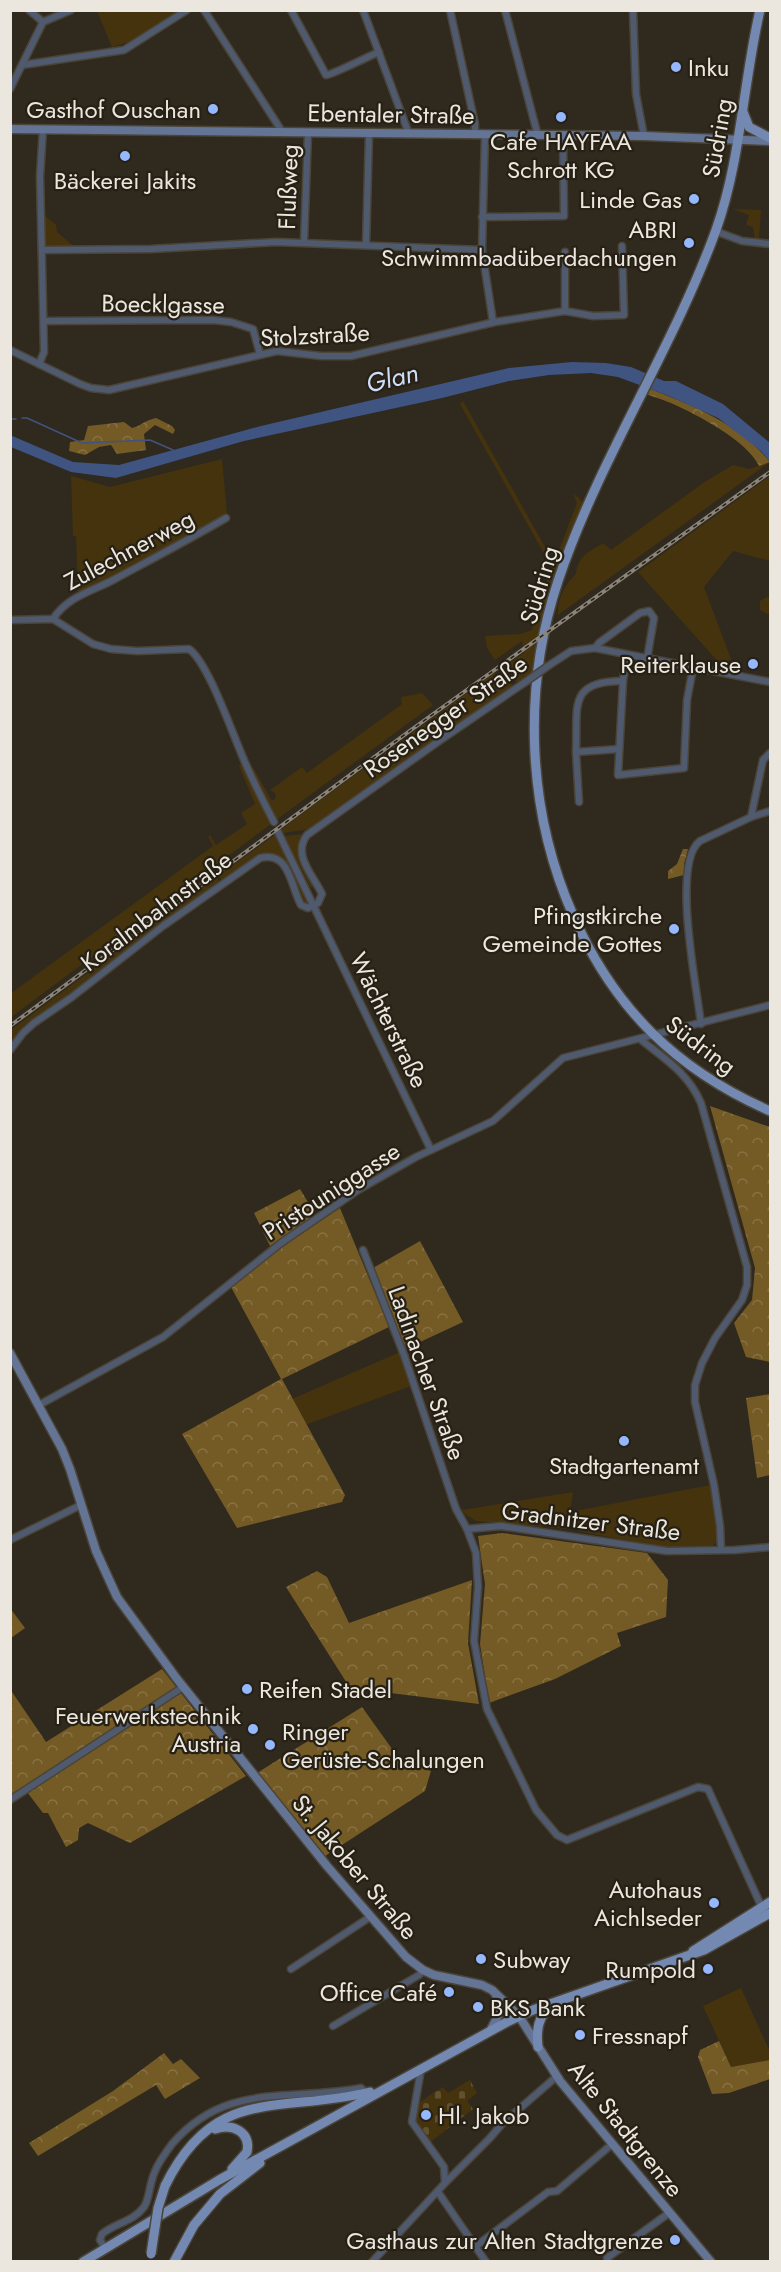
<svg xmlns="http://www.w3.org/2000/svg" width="781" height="2272" font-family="Jost,sans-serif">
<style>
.green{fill:#45330e}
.forest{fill:url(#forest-crowns)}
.cemetery{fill:url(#cemetery-stones)}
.water{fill:#3f5480}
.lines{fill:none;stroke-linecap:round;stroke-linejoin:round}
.stream{stroke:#3f5480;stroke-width:1.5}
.street-casing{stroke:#4a4439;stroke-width:9}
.secondary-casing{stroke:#4a4439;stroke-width:11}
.primary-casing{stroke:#4a4439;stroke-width:12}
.street{stroke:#505a6e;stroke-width:6}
.secondary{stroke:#647494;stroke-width:8}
.primary{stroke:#7489b1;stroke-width:9}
.rail-casing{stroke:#8a847a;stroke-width:4}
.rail{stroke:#262015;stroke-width:1.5;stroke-dasharray:4.5;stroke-linecap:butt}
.street-bridge-casing{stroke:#4a4439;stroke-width:9;stroke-linecap:butt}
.primary-bridge-casing{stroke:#4a4439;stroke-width:12;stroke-linecap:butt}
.street-bridge{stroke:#505a6e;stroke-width:6}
.primary-bridge{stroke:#7489b1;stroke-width:9}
.poi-dot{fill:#94b7fd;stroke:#262015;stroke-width:2}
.labels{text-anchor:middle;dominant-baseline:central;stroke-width:4.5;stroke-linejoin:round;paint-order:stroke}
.poi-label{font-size:24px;fill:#ebe7df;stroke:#262015;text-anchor:end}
.street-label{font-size:24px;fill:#ebe7df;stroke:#262015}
.water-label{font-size:26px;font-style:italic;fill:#ceddfa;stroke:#262015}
</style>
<defs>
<pattern id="forest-crowns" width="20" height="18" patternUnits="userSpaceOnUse" patternTransform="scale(1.5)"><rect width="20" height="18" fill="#745a25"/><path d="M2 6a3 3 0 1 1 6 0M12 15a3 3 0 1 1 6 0" fill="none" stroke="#887244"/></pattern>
<pattern id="cemetery-stones" width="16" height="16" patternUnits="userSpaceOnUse" patternTransform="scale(1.5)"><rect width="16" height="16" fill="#45330e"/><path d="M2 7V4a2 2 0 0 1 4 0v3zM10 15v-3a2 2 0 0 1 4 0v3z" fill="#605131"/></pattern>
</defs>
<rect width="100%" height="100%" fill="#30291e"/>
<g class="green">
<polygon points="97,11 181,11 135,40 112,47"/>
<polygon points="733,209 761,210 759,239 755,239 753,227 746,225 749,215"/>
<polygon points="45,216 56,225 57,232 76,248 45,249"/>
<polygon points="463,401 554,563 577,503 573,493 584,503 551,591 539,635 533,674 520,683 516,682 505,666 524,653 522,641 495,660 487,648 485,636 521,634 532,630 551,566 460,404"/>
<polygon points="222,459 227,513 107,580 78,593 76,536 73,536 71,476 110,487"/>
<path d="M770,462L558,615C557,599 565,584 576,574C577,556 591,551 603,543L611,550L703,483L733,465L749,469Z"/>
<polygon points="770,476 770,561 733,551 704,587 731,659 721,665 638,572"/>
<polygon points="767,597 770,598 770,613 767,614 760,610 760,601"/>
<polygon points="494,673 501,682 507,678 512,685 511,688 310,829 282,833 281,830 292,821"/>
<polygon points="422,693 433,705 276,820 249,764 254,769 272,801 276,798 275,793 270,790 302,767 307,773 402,704 401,697"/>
<polygon points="242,763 271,824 11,1017 10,994 213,846 208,836 210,835 216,845 247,824 241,813 255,804 239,766"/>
<path d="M276,834L309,901L307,906L302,905C298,890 284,846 263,855C249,861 236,873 223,881L218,876Z"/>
<path d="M304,834C294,852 303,870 313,886L311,888L284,836Z"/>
<polygon points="217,877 220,884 72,995 36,1019 11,1047 11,1030"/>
<polygon points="400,1352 411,1386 305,1425 292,1399"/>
<polygon points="710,1485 716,1523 717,1542 710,1548 666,1548 578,1531 575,1511"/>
<polygon points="573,1492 568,1529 476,1521 466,1515 462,1510"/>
<polygon points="741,1988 770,2052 770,2060 731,2067 703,2006"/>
</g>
<g class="forest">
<path d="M650,389C695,406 740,425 770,462L759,466C747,438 676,402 648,395Z"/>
<path d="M156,418L172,426L175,430L173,434L155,425L144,434L146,450L117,454L111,445L99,447L85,455L69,451L70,442L84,440L88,426L124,422L132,428C141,426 145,420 156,418Z"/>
<polygon points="683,849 688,849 684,864 684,875 668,879 668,871 677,864"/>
<polygon points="710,1106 770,1127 770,1362 746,1357 734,1323 752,1300 755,1268"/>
<polygon points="300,1189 315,1214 270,1246 254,1213"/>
<polygon points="340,1208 389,1327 282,1379 345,1495 342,1502 237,1528 182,1434 281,1379 231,1287 283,1246"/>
<polygon points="420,1241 463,1322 405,1349 373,1268"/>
<polygon points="770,1394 770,1475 757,1478 746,1398"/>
<polygon points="502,1533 647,1553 668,1580 666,1617 617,1633 621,1646 555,1679 489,1703 480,1644 485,1584 478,1536"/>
<polygon points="317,1571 327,1577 349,1623 472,1580 468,1643 479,1704 350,1688 286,1587"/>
<polygon points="10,1608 25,1628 11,1638 10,1638"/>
<polygon points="162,1669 246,1776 130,1843 88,1823 79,1828 78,1840 66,1847 48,1813 43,1813 27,1792 11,1802 10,1689 46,1742"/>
<polygon points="362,1707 400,1760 431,1771 425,1791 325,1856 257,1773"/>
<polygon points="719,2041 731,2067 770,2060 770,2079 729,2093 712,2094 698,2057 700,2050"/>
<polygon points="164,2053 173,2064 181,2059 200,2078 165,2099 156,2085 38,2156 29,2143 113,2091"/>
</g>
<path class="cemetery" d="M470,2080L477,2093L467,2101L473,2109L429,2143C405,2110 409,2108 443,2087L448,2093Z"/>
<polygon class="water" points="572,362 606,363 631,367 664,381 676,381 723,404 770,443 770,462 761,451 718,418 669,396 618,377 591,373 549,375 509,381 442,398 244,441 116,478 71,472 11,447 10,435 73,462 119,465 261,426 509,368"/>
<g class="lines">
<g class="stream">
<polyline points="22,418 27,418 82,443 150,440 173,450"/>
<polyline points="10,419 16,419"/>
</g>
<g class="street-casing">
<g id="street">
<polyline points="29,10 43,22"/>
<polyline points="204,10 283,133"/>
<path d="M291,10L326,75C332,75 369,56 379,52"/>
<polyline points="363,10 409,134"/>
<polyline points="450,10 475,124 475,135"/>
<polyline points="505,10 538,136"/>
<polyline points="633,10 636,94 644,136"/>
<polyline points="22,65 124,50 187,10"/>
<polyline points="10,89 43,22 71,10"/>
<polyline points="485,135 482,250 493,322"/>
<polyline points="482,217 564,216 563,136"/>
<polyline points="715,231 742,241 770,244"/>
<polyline points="304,243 308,133"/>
<polyline points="366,245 369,134"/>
<polyline points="42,250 151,249 276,242 482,250"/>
<polyline points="565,252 565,311"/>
<polyline points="44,321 213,320 231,322 253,329 260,354"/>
<polyline points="10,350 80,384 91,388 109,390 277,351 321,356 351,356 495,322 565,311 593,316 624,315 622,246"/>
<polyline points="39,364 44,352 40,176 43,129"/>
<path d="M53,619C68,596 93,591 115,579C152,559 190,539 226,518"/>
<path d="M10,620L53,619L93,644L111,649L137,651L189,649C208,662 233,735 244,760C253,781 263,801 274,822"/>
<polyline points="595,648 599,643 640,613 649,611 654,618 647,659"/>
<polyline points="627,655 623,681 618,775 684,768 687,700 693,668"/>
<polyline points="548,666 571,651 595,648 770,682"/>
<path d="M619,749L576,752C578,707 567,681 623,681"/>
<polyline points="576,752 579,802"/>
<polyline points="751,817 763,760 770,753"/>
<polyline points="278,832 431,1150"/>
<path d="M701,1024C697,988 671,863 700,841L751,817L770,811"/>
<path d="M640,1039C665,1059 688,1073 701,1103L747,1267V1285L742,1300L715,1338L702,1363L695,1385V1402L714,1485L720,1526L721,1549"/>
<path d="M10,1050L23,1033L34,1023L72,997L163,926L260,858C290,850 291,888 301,905L308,908L318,903L322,894C313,875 292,855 307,835L439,741L524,683"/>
<polyline points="363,1250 404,1355 456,1509 467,1529 501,1526 667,1551 735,1550 770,1547"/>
<polyline points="39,1405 163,1337 281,1243 358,1190 416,1157 493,1121 563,1058 770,1005"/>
<polyline points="467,1529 476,1553 478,1587 474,1641 487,1709 536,1810 557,1835 567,1840 698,1787 708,1789 763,1910"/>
<polyline points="10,1540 81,1505"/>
<polyline points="10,1800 183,1687"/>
<polyline points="291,1969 370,1917"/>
<polyline points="333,2026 419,1975 423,1970"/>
<polyline points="421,2069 412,2122 444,2167 445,2183"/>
<polyline points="438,2192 486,2262"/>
<polyline points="476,2246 548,2192 557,2191 611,2145"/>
<path d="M105,2248L100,2240L102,2234C115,2223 133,2222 144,2207C149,2199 149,2189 152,2180C155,2167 164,2155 172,2144C226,2081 289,2102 361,2088L366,2093"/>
<polyline points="607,2258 669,2213"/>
<polyline points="372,2262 445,2183 489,2139 503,2123 556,2077"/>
</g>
</g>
<g class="secondary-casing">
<g id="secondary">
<polyline points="10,129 644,136 770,141"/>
<polyline points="10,1353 62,1449 70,1469 96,1551 117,1597 177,1679 327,1866 406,1957 423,1970 434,1975 482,1985 492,1990 519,2016 560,2081 711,2262"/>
<polyline points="490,2031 500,2012 496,1995"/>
</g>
</g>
<g class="primary-casing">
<g id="primary">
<path d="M760,10C743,83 741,160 716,230C672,351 599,459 558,581C522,689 527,811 573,915C614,1009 677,1070 770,1111"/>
<polyline points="743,112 749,127 770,138"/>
<polyline points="693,1951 770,1902"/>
<path d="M538,2047C536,2029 538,2017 552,2004"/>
<path d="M215,2129C233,2123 251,2132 247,2152L232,2169"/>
<path d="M165,2186C215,2084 280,2114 370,2092"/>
<polyline points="83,2262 219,2180 507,2022 533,2010 704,1950 770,1913"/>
<polyline points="174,2262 194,2225 220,2194 260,2163"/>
</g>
</g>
<use href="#street" class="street"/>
<use href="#secondary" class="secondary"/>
<use href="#primary" class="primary"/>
<g class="rail-casing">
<polyline id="rail" points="10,1026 411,730 770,472"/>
</g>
<use href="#rail" class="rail"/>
<g class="street-bridge-casing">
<polyline id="street-bridge" points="524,683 548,666"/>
</g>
<g class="primary-bridge-casing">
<polyline id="primary-bridge" points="151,2254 158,2208 165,2186"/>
</g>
<use href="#street-bridge" class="street-bridge"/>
<use href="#primary-bridge" class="primary-bridge"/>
</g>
<g class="poi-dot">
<circle cx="676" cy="67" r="6"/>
<circle cx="213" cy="109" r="6"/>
<circle cx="561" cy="117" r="6"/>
<circle cx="125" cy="156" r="6"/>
<circle cx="694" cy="199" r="6"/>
<circle cx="689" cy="243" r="6"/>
<circle cx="753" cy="664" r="6"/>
<circle cx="674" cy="929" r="6"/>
<circle cx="624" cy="1441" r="6"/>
<circle cx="247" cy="1689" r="6"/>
<circle cx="253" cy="1729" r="6"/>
<circle cx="270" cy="1745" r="6"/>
<circle cx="714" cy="1903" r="6"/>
<circle cx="481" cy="1959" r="6"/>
<circle cx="708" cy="1969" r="6"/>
<circle cx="449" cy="1992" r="6"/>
<circle cx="478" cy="2007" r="6"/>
<circle cx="580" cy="2035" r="6"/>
<circle cx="426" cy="2115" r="6"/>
<circle cx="675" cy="2240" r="6"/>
</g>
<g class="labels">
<g class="poi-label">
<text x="688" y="67" text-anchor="start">Inku</text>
<text x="201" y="109">Gasthof Ouschan</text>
<text x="561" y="141" text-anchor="middle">Cafe HAYFAA<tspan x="561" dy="28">Schrott KG</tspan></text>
<text x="125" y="180" text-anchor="middle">Bäckerei Jakits</text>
<text x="682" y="199">Linde Gas</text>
<text x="677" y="229">ABRI<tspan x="677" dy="28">Schwimmbadüberdachungen</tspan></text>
<text x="741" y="664">Reiterklause</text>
<text x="662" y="915">Pfingstkirche<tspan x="662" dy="28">Gemeinde Gottes</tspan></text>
<text x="624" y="1465" text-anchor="middle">Stadtgartenamt</text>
<text x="259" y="1689" text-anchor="start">Reifen Stadel</text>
<text x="241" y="1715">Feuerwerkstechnik<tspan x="241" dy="28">Austria</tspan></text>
<text x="282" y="1731" text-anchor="start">Ringer<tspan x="282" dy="28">Gerüste-Schalungen</tspan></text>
<text x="702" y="1889">Autohaus<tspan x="702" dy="28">Aichlseder</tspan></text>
<text x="493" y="1959" text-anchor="start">Subway</text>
<text x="696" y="1969">Rumpold</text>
<text x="437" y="1992">Office Café</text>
<text x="490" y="2007" text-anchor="start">BKS Bank</text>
<text x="592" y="2035" text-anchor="start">Fressnapf</text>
<text x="438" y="2115" text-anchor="start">Hl. Jakob</text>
<text x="663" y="2240">Gasthaus zur Alten Stadtgrenze</text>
</g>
<g class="street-label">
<text transform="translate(391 114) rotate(1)">Ebentaler Straße</text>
<text transform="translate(717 138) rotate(-80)">Südring</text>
<text transform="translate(288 187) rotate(-88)">Flußweg</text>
<text transform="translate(163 304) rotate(1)">Boecklgasse</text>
<text transform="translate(315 335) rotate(-3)">Stolzstraße</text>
<text transform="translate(129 550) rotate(-28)">Zulechnerweg</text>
<text transform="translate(539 585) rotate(-73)">Südring</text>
<text transform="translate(445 716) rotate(-35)">Rosenegger Straße</text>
<text transform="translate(156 911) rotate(-37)">Koralmbahnstraße</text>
<text transform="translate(389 1020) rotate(64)">Wächterstraße</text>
<text transform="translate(701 1045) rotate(37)">Südring</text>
<text transform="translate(331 1191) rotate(-33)">Pristouniggasse</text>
<text transform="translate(427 1373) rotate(70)">Ladinacher Straße</text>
<text transform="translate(591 1521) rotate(7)">Gradnitzer Straße</text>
<text transform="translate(355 1867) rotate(50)">St. Jakober Straße</text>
<text transform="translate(626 2129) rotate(51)">Alte Stadtgrenze</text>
</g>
<g class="water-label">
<text transform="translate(392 378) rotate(-13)">Glan</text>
</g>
</g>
<rect width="781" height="2272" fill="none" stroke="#ebe7df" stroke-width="24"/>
</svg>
